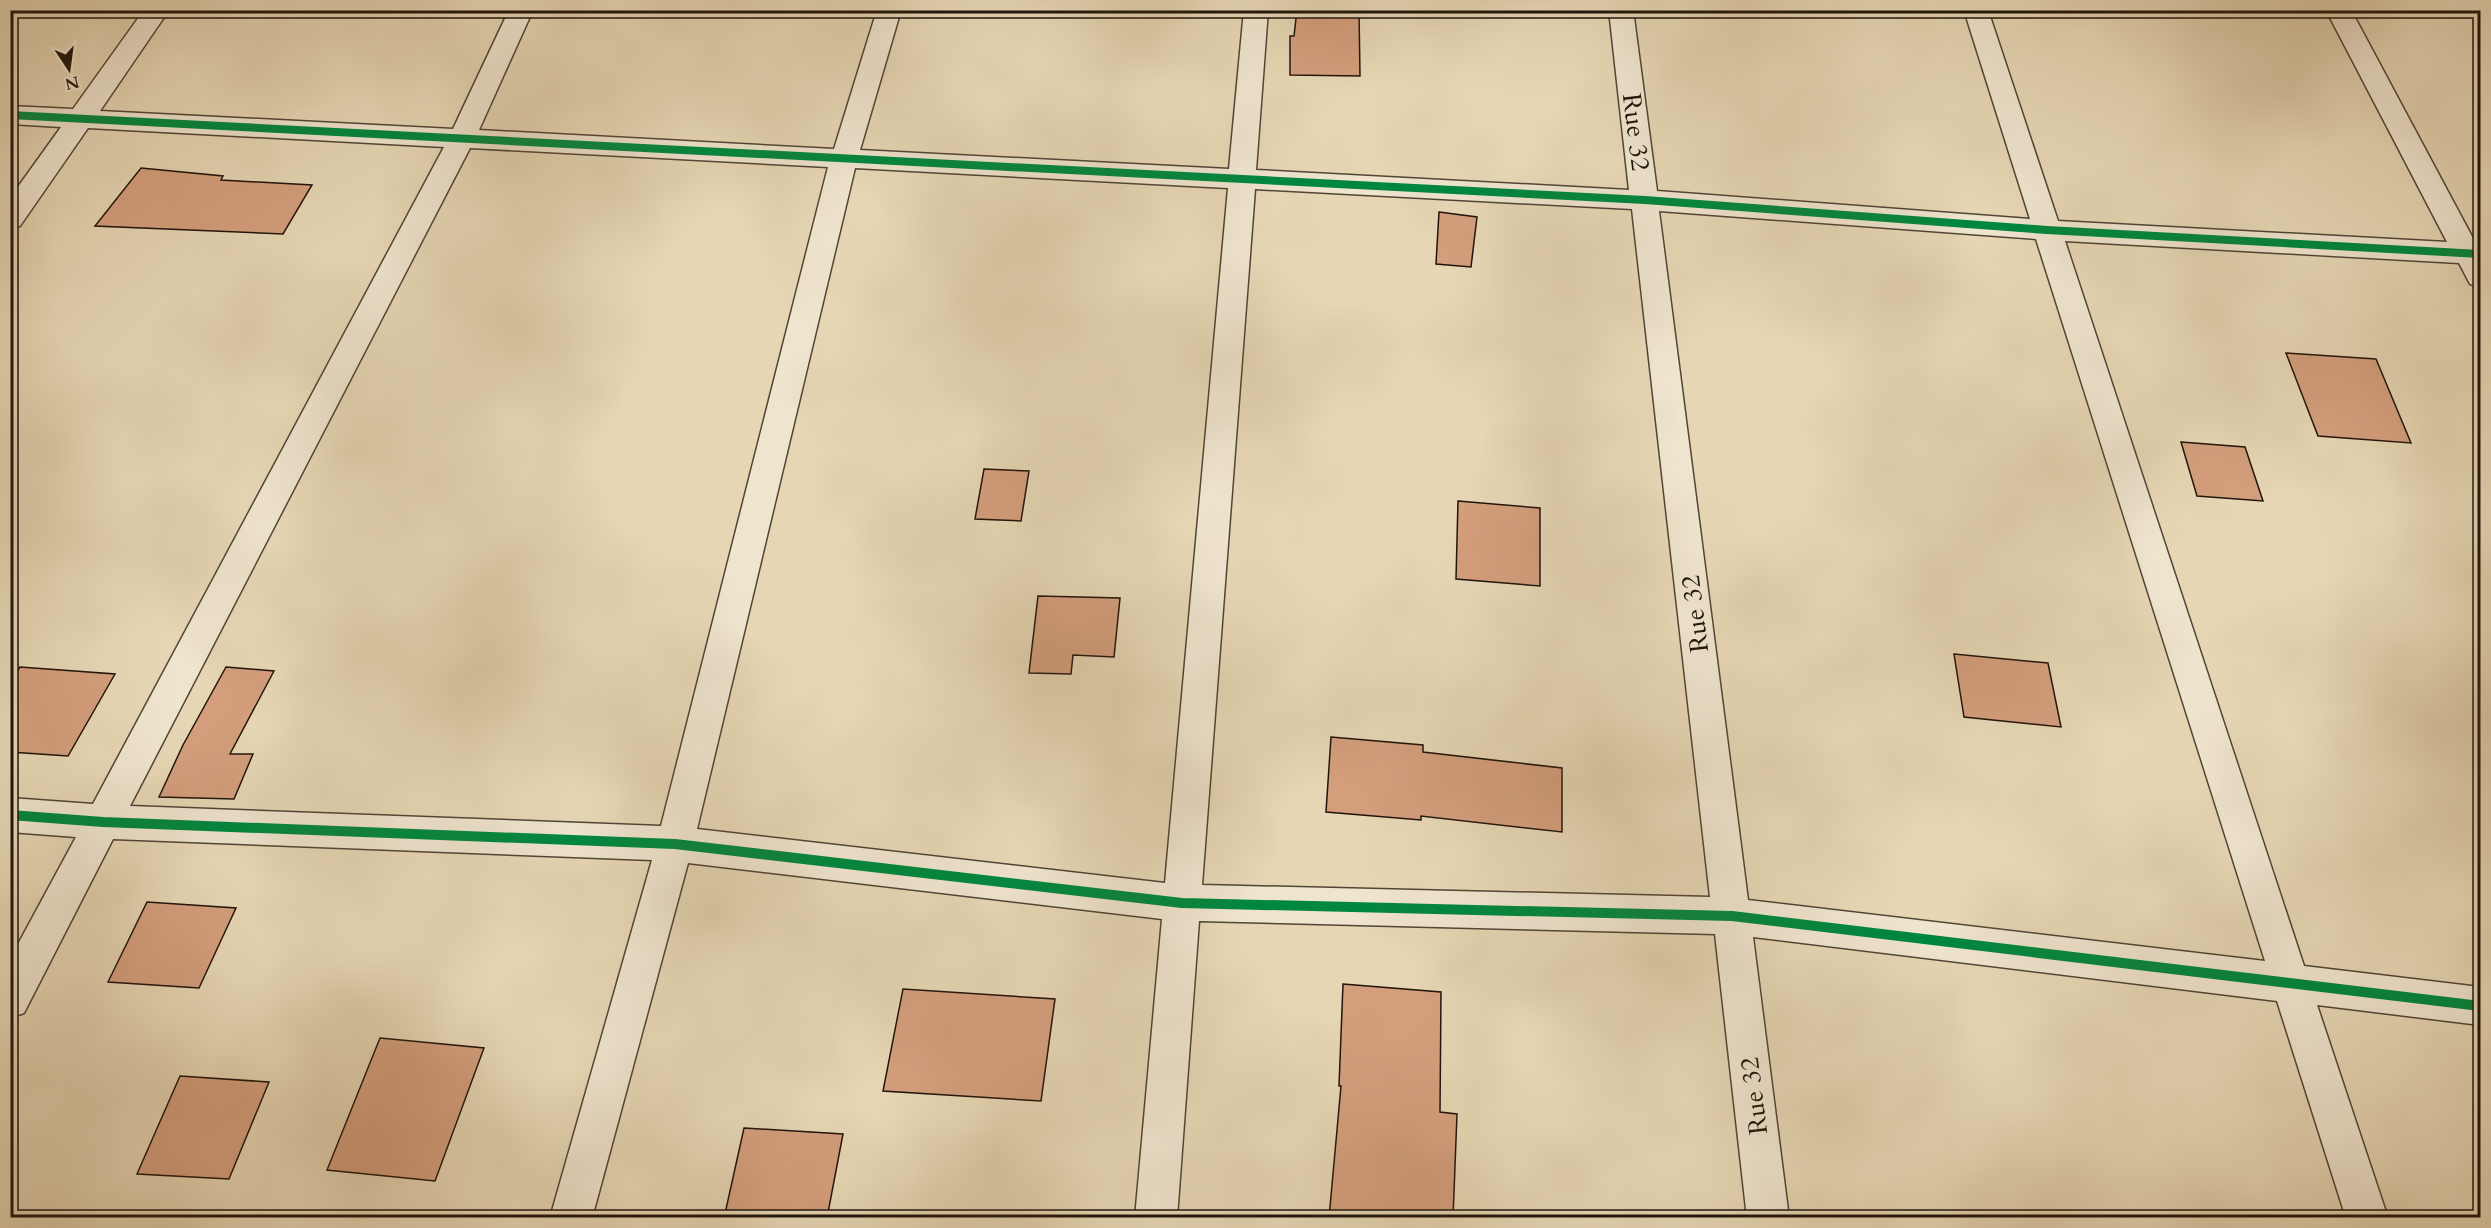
<svg xmlns="http://www.w3.org/2000/svg" width="2491" height="1228" font-family="Cardo,serif">
<style>
.building{fill:#d49e7d;stroke:#1f150c;stroke-width:1.5}
.lines{fill:none;stroke-linecap:round;stroke-linejoin:round}
.minor-casing{stroke:#514536;stroke-width:3}
.minor{fill:#efe4ce;fill-rule:evenodd}
.cycleway-far1-casing{stroke:#efe4ce;stroke-width:10}
.cycleway-casing{stroke:#efe4ce;stroke-width:14}
.cycleway-far1{stroke:#00873e;stroke-width:8}
.cycleway{stroke:#00873e;stroke-width:10}
.labels{text-anchor:middle;dominant-baseline:central;stroke-width:4.5;stroke-linejoin:round;paint-order:stroke}
.street-label{font-size:26px;fill:#1f150c;stroke:#efe4ce}
</style>
<rect width="100%" height="100%" fill="#e6d6b4"/>
<filter id="stains"><feTurbulence type="fractalNoise" baseFrequency=".00333" numOctaves="4"/><feColorMatrix values="0 0 0 0 .2 0 0 0 0 .09 0 0 0 0 .02 0 0 0 .5 -.17"/></filter>
<radialGradient id="worn" r=".72"><stop offset=".6" stop-color="#630" stop-opacity="0"/><stop offset="1" stop-color="#630" stop-opacity=".3"/></radialGradient>
<g class="building">
<polygon points="1297,10 1359,10 1360,76 1290,75 1290,36 1294,36"/>
<polygon points="141,168 223,176 221,180 312,185 283,234 95,226"/>
<polygon points="1439,212 1477,217 1471,267 1436,264"/>
<polygon points="2286,353 2376,359 2411,443 2318,436"/>
<polygon points="2181,442 2245,447 2263,501 2197,496"/>
<polygon points="984,469 1029,471 1021,521 975,519"/>
<polygon points="1458,501 1540,508 1540,586 1456,579"/>
<polygon points="1038,596 1120,598 1114,657 1073,655 1071,674 1029,673"/>
<polygon points="1954,654 2048,663 2061,727 1964,717"/>
<polygon points="20,667 115,674 68,756 10,752 10,682"/>
<polygon points="226,667 274,671 230,754 253,754 234,799 159,797 183,745"/>
<polygon points="1331,737 1423,745 1423,752 1562,768 1562,832 1421,816 1421,820 1326,812"/>
<polygon points="147,902 236,908 199,988 108,982"/>
<polygon points="1343,984 1441,992 1440,1112 1457,1114 1453,1218 1329,1218 1341,1086 1339,1086"/>
<polygon points="903,989 1055,999 1041,1101 883,1091"/>
<polygon points="380,1038 484,1048 435,1181 327,1170"/>
<polygon points="180,1076 269,1082 229,1179 137,1174"/>
<polygon points="744,1128 843,1134 827,1218 724,1218"/>
</g>
<g class="lines">
<g class="minor-casing">
<path id="minor" d="M144,10H169L100,111L453,129L509,10H533L479,130L834,149L877,10H901L860,150L1229,169L1244,10H1268L1256,170L1629,190L1609,10H1633L1657,191L2030,219L1964,10H1988L2058,221L2447,242L2326,10H2351L2476,244H2480V287L2470,284L2459,263L2065,241L2304,966L2480,987V1025L2317,1005L2388,1218H2346L2277,1001L1753,937L1789,1218H1747L1715,934L1199,921L1177,1218H1135L1162,919L688,863L592,1218H550L652,860L113,839L24,1013L10,1018V959L76,837L10,832V798L93,804L444,147L88,128L20,226L10,229V198L61,127L10,124V106L73,109ZM470,148L828,167L661,826L130,806ZM855,168L1228,188L1165,883L697,829ZM1255,189L1632,209L1710,897L1202,885ZM1659,211L2036,239L2265,961L1748,900Z"/>
</g>
<use href="#minor" class="minor"/>
<g class="cycleway-far1-casing">
<polyline id="cycleway-far1" points="10,115 1645,200 2047,230 2480,254"/>
</g>
<g class="cycleway-casing">
<polyline id="cycleway" points="10,815 103,822 675,844 1182,903 1732,916 2480,1006"/>
</g>
<use href="#cycleway-far1" class="cycleway-far1"/>
<use href="#cycleway" class="cycleway"/>
</g>
<g class="labels">
<g class="street-label">
<text transform="translate(1636 132) rotate(83)">Rue 32</text>
<text transform="translate(1695 614) rotate(-97)">Rue 32</text>
<text transform="translate(1754 1096) rotate(-97)">Rue 32</text>
</g>
</g>
<rect width="2491" height="1228" fill="none" stroke="#e6d6b4" stroke-width="36"/>
<rect x="12" y="12" width="2467" height="1204" fill="none" stroke="#1f150c" stroke-width="3"/>
<rect x="18" y="18" width="2455" height="1192" fill="none" stroke="#1f150c" stroke-width="1.5"/>
<g transform="translate(69 69) rotate(167)" stroke="#efe4ce" stroke-width="4.5" paint-order="stroke">
<path d="M0-4.5L10 22L0 15L-10 22Z" fill="#1f150c"/>
<text y="-9" font-size="16" font-weight="bold" text-anchor="middle" fill="#1f150c">N</text>
</g>
<rect width="100%" height="100%" filter="url(#stains)"/>
<rect width="100%" height="100%" fill="url(#worn)"/>
</svg>
